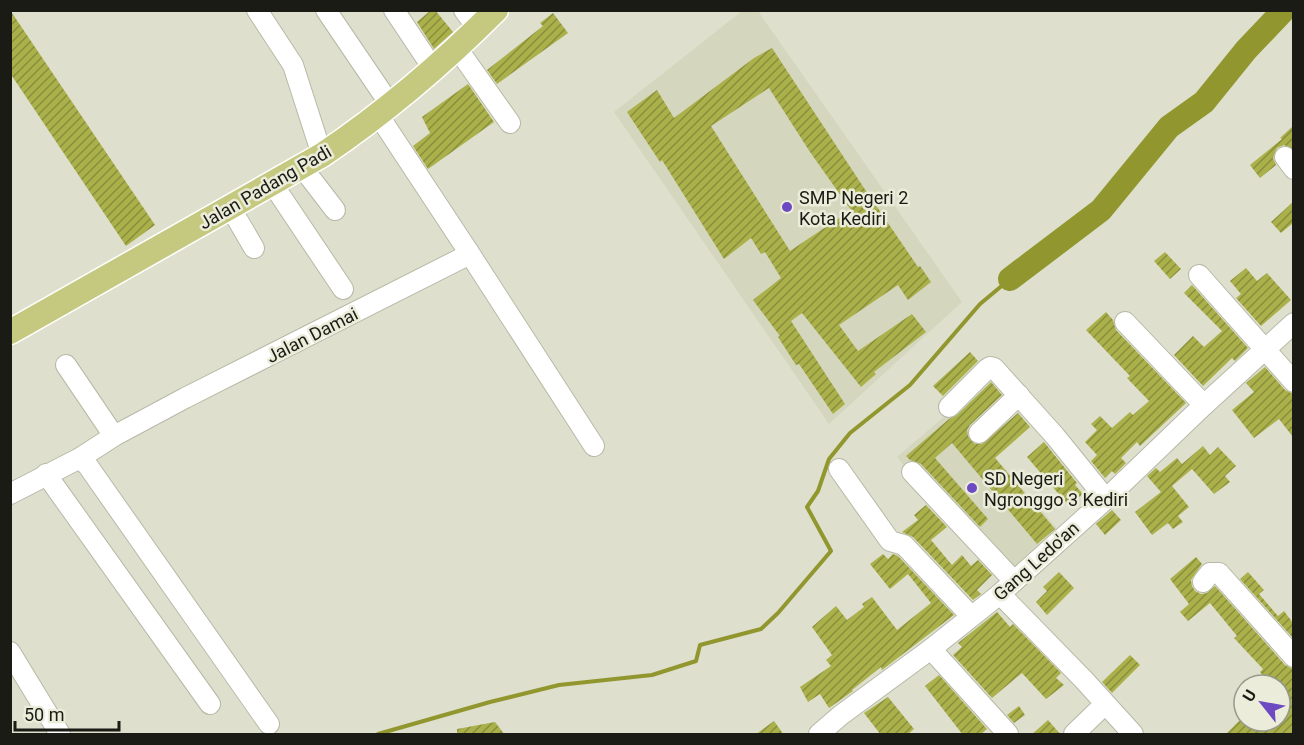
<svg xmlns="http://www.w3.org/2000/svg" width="1304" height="745" font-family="Roboto,sans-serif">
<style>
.built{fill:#d4d7bd}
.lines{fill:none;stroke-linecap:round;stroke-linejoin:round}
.stream{stroke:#91972e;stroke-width:4}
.river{stroke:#91972e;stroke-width:24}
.building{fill:url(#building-hatch);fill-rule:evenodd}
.minor-casing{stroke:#b7b9a7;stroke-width:22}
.major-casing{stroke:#fff;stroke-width:27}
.minor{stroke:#fff;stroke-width:20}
.major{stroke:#c5c87f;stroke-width:24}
.poi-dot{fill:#6d49c2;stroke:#ebedda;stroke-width:2}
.labels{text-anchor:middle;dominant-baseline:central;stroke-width:5;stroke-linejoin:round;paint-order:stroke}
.street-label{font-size:18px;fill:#1a1b14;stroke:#ebedda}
.poi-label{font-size:18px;fill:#1a1b14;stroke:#ebedda;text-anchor:start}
</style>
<defs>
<pattern id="building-hatch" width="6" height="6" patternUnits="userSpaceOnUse" patternTransform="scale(1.5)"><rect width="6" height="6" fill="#aab04a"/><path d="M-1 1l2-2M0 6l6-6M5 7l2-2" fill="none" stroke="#8a8e3c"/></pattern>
</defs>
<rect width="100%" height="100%" fill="#dee0cd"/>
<g class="built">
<polygon points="742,11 758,11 962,302 829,424 614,112"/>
<polygon points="953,409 1062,534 1011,579 971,548 897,457"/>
</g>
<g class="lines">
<polyline class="stream" points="378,734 490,702 559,685 652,675 696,661 700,645 761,629 778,613 831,551 807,507 818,491 829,459 850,433 910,385 980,304 1010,279"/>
<polyline class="river" points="1010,279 1101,210 1169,127 1204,102 1246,50 1284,10"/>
</g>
<g class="building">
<polygon points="10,10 155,225 126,246 10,73"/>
<polygon points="431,10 435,10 453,32 434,49 417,22"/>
<polygon points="553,13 568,33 497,84 487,70 543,26 540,23"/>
<path d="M772,48L864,188L918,267L920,266L931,282L908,300L898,285L839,325L858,351L912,314L926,332L874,372L876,374L861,387L802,313L791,321L845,404L833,414L799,364L796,365L778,337L780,336L753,300L781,278L765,252L761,254L751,238L724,259L662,160L660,162L627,112L657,90L674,118L754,58ZM769,88L810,152L851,210L790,251L711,126Z"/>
<polygon points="468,84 494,122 428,169 413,146 430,133 422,117"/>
<polygon points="1293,126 1293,149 1284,145 1277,148 1273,158 1276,165 1260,178 1250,165 1282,139 1280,138"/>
<polygon points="1293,202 1293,223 1281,233 1271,222"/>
<polygon points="1165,252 1181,269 1170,279 1154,261"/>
<polygon points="1246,268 1257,281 1267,273 1291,300 1261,326 1236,298 1241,294 1230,281"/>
<polygon points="1192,285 1248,348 1235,361 1232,358 1203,386 1174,355 1193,336 1204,347 1222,331 1184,293"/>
<polygon points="1106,312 1113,320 1116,330 1186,403 1140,446 1137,442 1121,458 1126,463 1115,474 1112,471 1105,478 1091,461 1097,455 1085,442 1097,430 1091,424 1100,416 1112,428 1130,412 1133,415 1149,401 1127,378 1130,376 1086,330"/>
<polygon points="970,352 978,361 943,396 933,386"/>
<polygon points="1265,367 1285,390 1293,394 1293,437 1279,419 1254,438 1232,410 1254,392 1246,383"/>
<polygon points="991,382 1002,395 970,425 967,430 968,436 975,444 982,444 1018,413 1030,427 995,458 1055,529 1037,544 952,443 935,458 988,519 980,527 921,464 910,460 906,456 949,419 957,415"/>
<polygon points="1044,442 1077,483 1075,485 1083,494 1069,506 1027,457"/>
<polygon points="1203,446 1210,455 1218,447 1236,466 1225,476 1230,482 1214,494 1192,469 1172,486 1189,507 1178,516 1183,522 1173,529 1168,523 1152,535 1135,512 1161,492 1147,476 1156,468 1160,472 1177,458 1182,464"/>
<polygon points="926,505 947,527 931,540 952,565 962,555 971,566 978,560 992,575 977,590 981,594 973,600 913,537 902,532 918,520 914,515"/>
<polygon points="1112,510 1121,520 1105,535 1096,524"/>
<polygon points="883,554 888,559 893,554 898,556 954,615 882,670 881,667 852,690 853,691 829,708 820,694 808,702 800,687 831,666 826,660 832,655 812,627 836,606 847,620 864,607 862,604 872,597 897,630 931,603 908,574 890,589 870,564"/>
<polygon points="1196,557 1202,564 1191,580 1192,586 1195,591 1201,594 1207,593 1215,586 1285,665 1293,669 1293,735 1225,735 1239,721 1280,721 1280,685 1272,685 1260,672 1263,669 1234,638 1237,636 1210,603 1188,621 1180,612 1189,604 1170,579"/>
<polygon points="1059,572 1074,588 1047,615 1036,602 1047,591 1043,587"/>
<polygon points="1248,572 1264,590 1259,594 1278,616 1284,611 1293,623 1293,638 1240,579"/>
<polygon points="997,612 1010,627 1013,624 1061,673 1056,678 1064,685 1046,699 1022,673 992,698 953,655 962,647 958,643"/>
<polygon points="1130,655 1140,665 1112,693 1102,682"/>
<polygon points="939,675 987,729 980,735 963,735 925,686"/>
<polygon points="888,697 914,729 907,735 881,735 864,713"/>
<polygon points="1019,706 1025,715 1014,723 1007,715"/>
<polygon points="1048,720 1061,735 1031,735"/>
<polygon points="774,721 784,735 755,735"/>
<polygon points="495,722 505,735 457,735 457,729"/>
</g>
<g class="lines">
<g class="minor-casing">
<g id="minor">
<polyline points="257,10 293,65 322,155"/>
<polyline points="326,10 391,106"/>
<polyline points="394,10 434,70"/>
<polyline points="464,10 478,29"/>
<polyline points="457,48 510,123"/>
<polyline points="1285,157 1294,169"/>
<polyline points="302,167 335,210"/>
<polyline points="272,183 343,289"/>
<polyline points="230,207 254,248"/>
<polyline points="468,251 594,446"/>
<polyline points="1199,275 1294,382"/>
<polyline points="1125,322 1204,405"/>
<polyline points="66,365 114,436"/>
<polyline points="949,407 987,369 990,367 994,368 1055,436 1106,499"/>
<polyline points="979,433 1019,395"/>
<polyline points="80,458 88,466 269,724"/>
<polyline points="839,469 890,541 904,545 971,616"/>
<polyline points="912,472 1014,581"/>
<polyline points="46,474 210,704"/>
<polyline points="10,494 80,458 114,436 185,398 466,256 468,251 379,116"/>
<polyline points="1203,582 1210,573 1219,573 1294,657"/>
<polyline points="1000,594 1084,680 1133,734"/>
<polyline points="931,649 1008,734"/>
<polyline points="10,652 60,734"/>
<polyline points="819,734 841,715 931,649 1000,594 1106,499 1204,405 1294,323"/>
<polyline points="1074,734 1105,704"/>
</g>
</g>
<g class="major-casing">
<path id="major" d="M10,332L322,155C386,112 442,64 496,10"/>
</g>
<use href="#minor" class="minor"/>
<use href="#major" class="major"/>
</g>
<g class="poi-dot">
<circle cx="787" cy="207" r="6"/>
<circle cx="972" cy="488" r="6"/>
</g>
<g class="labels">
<g class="street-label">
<text transform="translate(265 187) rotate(-30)">Jalan Padang Padi</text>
<text transform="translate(312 335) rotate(-27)">Jalan Damai</text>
<text transform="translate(1036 561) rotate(-42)">Gang Ledo'an</text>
</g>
<g class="poi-label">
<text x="799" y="197">SMP Negeri 2<tspan x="799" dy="21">Kota Kediri</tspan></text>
<text x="984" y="478">SD Negeri<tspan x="984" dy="21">Ngronggo 3 Kediri</tspan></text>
</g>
</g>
<rect width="1304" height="745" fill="none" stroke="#1a1b14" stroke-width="24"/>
<g transform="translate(1262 703) rotate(301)"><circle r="28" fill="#ebedda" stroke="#97998b" stroke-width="1.5"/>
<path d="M0-4.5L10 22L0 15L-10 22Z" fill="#6d49c2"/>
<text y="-9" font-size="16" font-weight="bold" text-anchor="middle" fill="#1a1b14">U</text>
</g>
<path d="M15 721v9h104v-9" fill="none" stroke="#1a1b14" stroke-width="3"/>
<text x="24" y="721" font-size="18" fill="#1a1b14" stroke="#ebedda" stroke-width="4.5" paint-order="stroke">50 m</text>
</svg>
